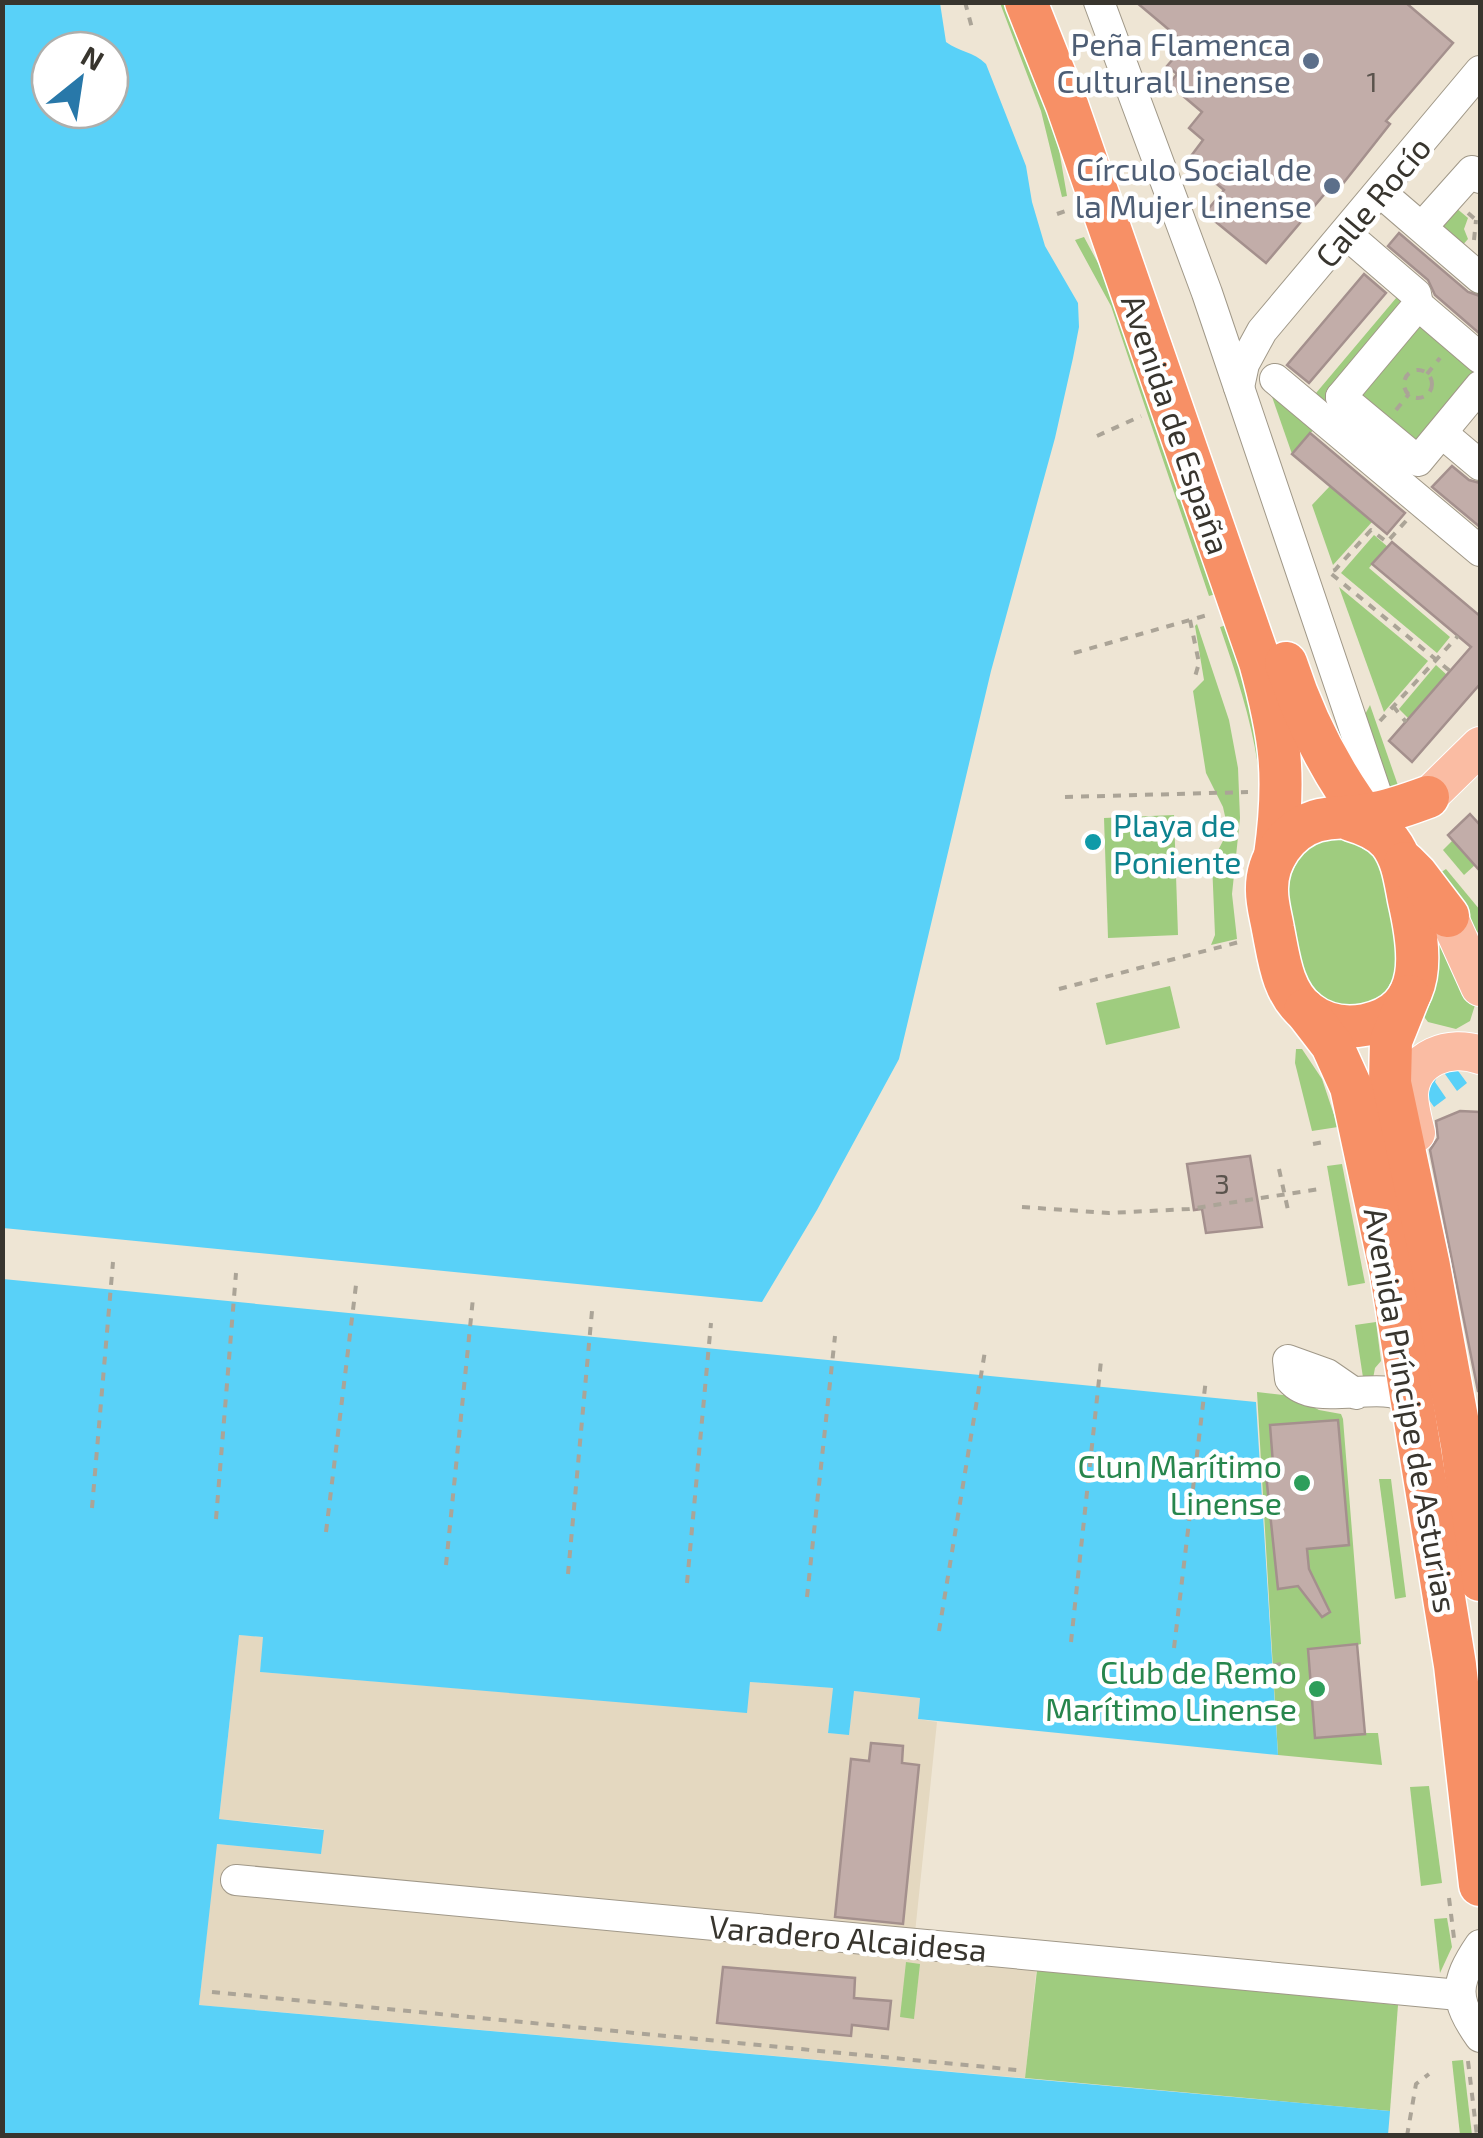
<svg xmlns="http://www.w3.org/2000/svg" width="1483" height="2138" font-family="'Exo 2',sans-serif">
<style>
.built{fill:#e4d8c0}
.green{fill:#9fcc7f}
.water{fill:#59d1f8;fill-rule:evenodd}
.building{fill:#c2ada9;stroke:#a4908d;stroke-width:2.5}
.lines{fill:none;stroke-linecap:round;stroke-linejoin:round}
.minor-casing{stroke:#a09888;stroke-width:32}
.major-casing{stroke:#fff;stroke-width:40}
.highway-casing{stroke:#fff;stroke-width:45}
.path{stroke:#aba497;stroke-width:4;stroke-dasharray:8 8;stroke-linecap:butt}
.minor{stroke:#fff;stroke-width:30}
.major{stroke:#fabca3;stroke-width:38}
.highway{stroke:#f79066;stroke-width:42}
.service-dot{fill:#5c6f8a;stroke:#fff;stroke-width:4}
.culture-dot{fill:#0f9aa8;stroke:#fff;stroke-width:4}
.leisure-dot{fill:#2e9e5b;stroke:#fff;stroke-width:4}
.labels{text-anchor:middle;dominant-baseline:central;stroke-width:9;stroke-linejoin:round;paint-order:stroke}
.number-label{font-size:28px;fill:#5a534d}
.service-label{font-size:32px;fill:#4e5e75;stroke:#fff;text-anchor:end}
.street-label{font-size:32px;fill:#38352e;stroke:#fff}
.culture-label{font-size:32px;fill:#0d838f;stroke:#fff;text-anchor:start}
.leisure-label{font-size:32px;fill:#27864d;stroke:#fff;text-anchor:end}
</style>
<rect width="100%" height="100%" fill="#eee5d4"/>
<polygon class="built" points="239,1635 264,1637 260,1672 746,1712 750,1682 834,1688 828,1733 849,1734 853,1691 920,1698 918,1719 937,1722 915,1933 1039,1945 1025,2078 199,2005 216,1844 321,1853 323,1829 219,1819"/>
<g class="green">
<polygon points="1000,3 1010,3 1056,132 1067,196 1062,197 1041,111"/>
<polygon points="1449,202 1468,218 1464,229 1468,239 1461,247 1431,221"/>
<polygon points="1084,237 1112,289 1219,593 1209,596 1111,306 1075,240"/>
<polygon points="1402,291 1480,349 1480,402 1422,472 1330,396 1321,408 1311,399"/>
<polygon points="1270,391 1316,427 1292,454"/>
<polygon points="1330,486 1372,522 1333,565 1312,505"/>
<polygon points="1374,535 1388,547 1369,568 1450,637 1437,653 1341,573"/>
<polygon points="1339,587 1428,661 1384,712"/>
<polygon points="1197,624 1229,720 1238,768 1240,818 1232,894 1237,939 1211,945 1215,935 1212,862 1225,837 1227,825 1223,807 1206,773 1193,691 1204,680 1195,626"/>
<path d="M1230,624L1257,711L1261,791C1256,733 1239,682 1220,627Z"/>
<polygon points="1436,665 1447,675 1409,719 1399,709"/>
<polygon points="1370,705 1402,797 1392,793 1360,724"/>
<polygon points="1174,815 1178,935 1108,938 1104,818"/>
<polygon points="1343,836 1379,855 1390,883 1400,976 1379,1002 1346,1010 1315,997 1298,968 1285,873 1292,859 1318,839"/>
<polygon points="1453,840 1475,865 1464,875 1443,850"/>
<polygon points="1446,869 1480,910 1478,933 1434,877"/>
<polygon points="1435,917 1475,1005 1470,1021 1456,1029 1428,1022 1422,1014 1439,966"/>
<polygon points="1170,986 1180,1028 1106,1045 1096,1003"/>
<polygon points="1296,1049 1302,1049 1322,1079 1338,1127 1312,1131 1295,1063"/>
<polygon points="1342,1164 1365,1283 1348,1286 1327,1166"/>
<polygon points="1376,1322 1381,1361 1375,1368 1372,1384 1364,1384 1355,1325"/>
<polygon points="1257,1392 1292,1396 1319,1410 1341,1414 1343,1419 1361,1644 1357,1645 1365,1733 1378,1733 1382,1765 1278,1755"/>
<polygon points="1379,1479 1391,1479 1406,1597 1395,1599"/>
<polygon points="1429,1786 1442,1883 1421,1886 1410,1787"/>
<polygon points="1447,1918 1452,1947 1440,1973 1434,1919"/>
<polygon points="906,1962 920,1964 914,2019 900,2017"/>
<polygon points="1037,1970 1398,2005 1390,2111 1025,2078"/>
<polygon points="1463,2060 1472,2135 1460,2135 1452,2061"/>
</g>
<g class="water">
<path d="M2,3H940L946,42C959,52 973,51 986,64L1026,166L1032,202L1045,246L1078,303L1079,327L1073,358L1055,438L991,671L899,1059L817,1210L762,1302L3,1228ZM50,50H110V110H50Z"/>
<polygon points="1453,1064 1467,1083 1457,1091 1445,1074 1438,1074 1435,1082 1446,1098 1434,1107 1420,1087 1435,1071"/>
<polygon points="3,1279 1256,1402 1278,1755 918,1719 920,1698 854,1691 849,1735 828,1733 833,1688 750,1682 747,1713 260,1672 263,1637 239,1635 219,1819 324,1830 321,1854 217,1844 199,2005 1390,2111 1388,2135 3,2135"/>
</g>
<g class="building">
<polygon points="1136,2 1405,2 1453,43 1386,121 1390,124 1334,195 1328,190 1266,263 1205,213 1224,190 1188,160 1203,140 1189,128 1202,112 1169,84 1177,74 1167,66 1186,44"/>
<polygon points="1399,233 1468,292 1480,296 1480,334 1435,295 1428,280 1388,246"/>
<polygon points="1364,274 1386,293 1309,383 1287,365"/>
<polygon points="1310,433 1405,513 1387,534 1292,454"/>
<polygon points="1452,466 1469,480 1480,483 1480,527 1432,487"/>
<polygon points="1392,542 1480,616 1480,684 1412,762 1389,741 1471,647 1372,564"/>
<polygon points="1470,814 1480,825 1480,871 1448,835"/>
<polygon points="1460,1111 1480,1112 1480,1391 1478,1391 1430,1150 1438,1138 1436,1121"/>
<polygon points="1250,1156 1262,1227 1206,1233 1202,1209 1194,1210 1187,1164"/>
<polygon points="1338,1420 1349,1545 1307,1549 1309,1569 1330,1612 1322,1617 1298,1586 1278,1589 1265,1465 1273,1464 1270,1425"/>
<polygon points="1357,1644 1365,1734 1315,1738 1308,1649"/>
<polygon points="871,1743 903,1746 902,1763 919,1765 903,1924 835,1917 851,1759 869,1761"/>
<polygon points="723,1967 855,1978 854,1998 891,2001 888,2029 852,2025 851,2036 717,2023"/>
</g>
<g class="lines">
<g class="minor-casing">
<g id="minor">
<polyline points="1099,2 1207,293 1388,828"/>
<polyline points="1380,192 1480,278"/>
<polyline points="1422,227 1472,171 1480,178"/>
<polyline points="1345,233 1416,294 1418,305"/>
<polyline points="1275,379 1480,551"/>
<polyline points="1239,387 1244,364 1262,331 1480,71"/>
<polyline points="1341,397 1418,305 1480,358"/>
<polyline points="1341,397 1418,461 1480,386"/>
<polyline points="1449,439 1480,465"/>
<path d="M1356,1394L1327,1374L1288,1360L1290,1379C1319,1414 1396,1369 1415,1409"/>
<polyline points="236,1880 1459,1995"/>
<path d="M1480,1945C1454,1983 1454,2000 1480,2037"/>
</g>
</g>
<g class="major-casing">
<g id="major">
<polyline points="1428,797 1480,746"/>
<polyline points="1448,916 1480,987"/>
<path d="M1416,1133C1413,1121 1409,1106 1409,1094C1411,1057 1451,1044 1480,1055"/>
</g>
</g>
<g class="highway-casing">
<g id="highway">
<path d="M1026,2L1067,105L1260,662C1281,738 1286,777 1275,856"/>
<path d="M1286,663C1306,725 1334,778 1374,829"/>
<path d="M1351,820C1365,824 1380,830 1390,842C1403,859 1405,880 1409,900C1420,948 1431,1012 1365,1025C1344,1029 1324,1025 1307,1012C1282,992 1279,959 1273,929C1271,917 1267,904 1267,891C1266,860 1287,830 1316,821C1333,816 1352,818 1370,814C1390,811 1409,804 1428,797"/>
<polyline points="1405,863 1416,874 1448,916"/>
<polyline points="1409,996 1391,1041 1390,1083 1429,1266 1462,1445 1480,1580"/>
<polyline points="1305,1010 1332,1045 1351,1087 1391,1273 1455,1665 1480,1885"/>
</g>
</g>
<g class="path">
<polyline points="965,2 972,28"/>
<polyline points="1468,213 1476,220 1480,216"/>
<polyline points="1057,214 1071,209"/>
<polyline points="1474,240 1476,220"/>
<circle cx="1418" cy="384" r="14"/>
<polyline points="1427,374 1440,358"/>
<polyline points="1396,410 1409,394"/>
<polyline points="1097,436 1141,416"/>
<polyline points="1406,521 1387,542 1371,530 1335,570 1329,572 1450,671"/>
<polyline points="1190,620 1199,663 1194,680"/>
<polyline points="1074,653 1211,614"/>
<polyline points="1393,706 1406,722"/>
<polyline points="1380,721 1458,636"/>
<polyline points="1065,797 1248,792"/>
<polyline points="1059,989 1243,941"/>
<polyline points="1313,1144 1328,1141"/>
<polyline points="1279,1169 1288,1210"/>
<polyline points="1022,1207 1109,1213 1189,1209 1320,1189"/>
<polyline points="92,1508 113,1262"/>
<polyline points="216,1519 236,1273"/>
<polyline points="326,1532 356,1285"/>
<polyline points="446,1565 473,1298"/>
<polyline points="568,1574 592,1311"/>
<polyline points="687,1583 711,1323"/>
<polyline points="807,1597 835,1336"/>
<polyline points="939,1631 985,1351"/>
<polyline points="1071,1642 1101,1361"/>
<polyline points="1174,1648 1206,1379"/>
<polyline points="1226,1675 1286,1663"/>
<polyline points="1449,1898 1454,1938"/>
<polyline points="212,1992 1017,2070"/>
<polyline points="1468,2061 1477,2136"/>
<polyline points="1407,2136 1416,2084 1429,2074"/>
</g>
<use href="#minor" class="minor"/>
<use href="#major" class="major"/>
<use href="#highway" class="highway"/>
</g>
<g class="service-dot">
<circle cx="1311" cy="61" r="10"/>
<circle cx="1332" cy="186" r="10"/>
</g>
<circle class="culture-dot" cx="1093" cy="842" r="10"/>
<g class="leisure-dot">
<circle cx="1302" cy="1483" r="10"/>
<circle cx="1317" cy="1689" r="10"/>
</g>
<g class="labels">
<g class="number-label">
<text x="1372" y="81">1</text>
<text x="1222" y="1183">3</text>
</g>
<g class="service-label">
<text x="1291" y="43">Peña Flamenca<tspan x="1291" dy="37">Cultural Linense</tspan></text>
<text x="1312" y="168">Círculo Social de<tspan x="1312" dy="37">la Mujer Linense</tspan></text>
</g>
<g class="street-label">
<text transform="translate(1372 201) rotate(-50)">Calle Rocío</text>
<text transform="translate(1177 424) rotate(71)">Avenida de España</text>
<text transform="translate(1412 1410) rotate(80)">Avenida Príncipe de Asturias</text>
<text transform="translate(848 1937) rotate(5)">Varadero Alcaidesa</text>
</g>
<g class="culture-label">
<text x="1113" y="824">Playa de<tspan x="1113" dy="37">Poniente</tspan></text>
</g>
<g class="leisure-label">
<text x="1282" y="1465">Clun Marítimo<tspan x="1282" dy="37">Linense</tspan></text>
<text x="1297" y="1671">Club de Remo<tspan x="1297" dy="37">Marítimo Linense</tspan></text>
</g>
</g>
<rect width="1483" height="2138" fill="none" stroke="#38352e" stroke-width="10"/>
<g transform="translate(80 80) rotate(30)"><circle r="48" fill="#ffffff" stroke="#afaeab" stroke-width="2.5"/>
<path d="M0-8L18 38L0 25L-18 38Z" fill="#2878a9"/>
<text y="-15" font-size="28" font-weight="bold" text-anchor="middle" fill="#38352e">N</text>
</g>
</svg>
